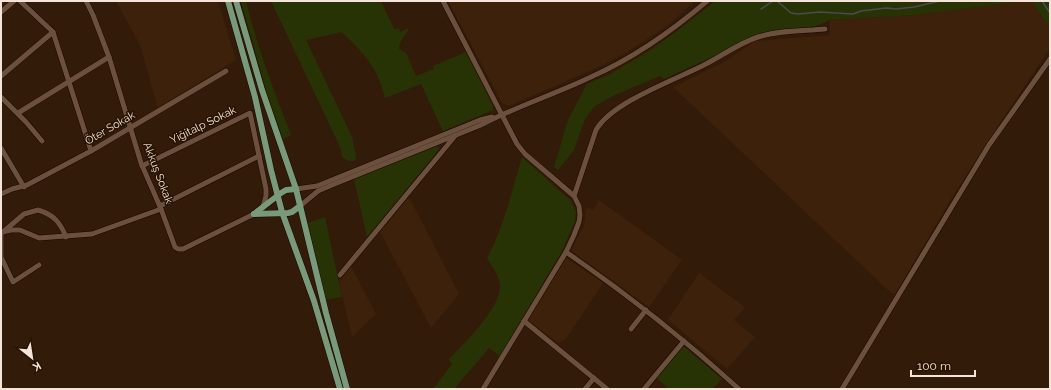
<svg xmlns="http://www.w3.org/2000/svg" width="1051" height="390" font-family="Raleway,sans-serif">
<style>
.built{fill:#3e210a}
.green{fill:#283305}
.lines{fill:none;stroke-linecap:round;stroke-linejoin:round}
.stream{stroke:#494b50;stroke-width:1.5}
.minor-casing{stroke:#190500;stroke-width:6}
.major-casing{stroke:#190500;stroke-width:7}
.minor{stroke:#6b503d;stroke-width:5}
.major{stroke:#789a7a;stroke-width:6}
.labels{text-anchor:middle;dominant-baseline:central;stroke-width:3;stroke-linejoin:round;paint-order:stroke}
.street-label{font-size:11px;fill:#f4e4d9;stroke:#281202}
</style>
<rect width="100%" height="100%" fill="#321b09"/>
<g class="built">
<polygon points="116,1 218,1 236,60 159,107 157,105 140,45"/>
<polygon points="448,1 695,1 666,27 627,52 603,65 509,106 502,103"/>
<polygon points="1025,1 1031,1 1050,28 1050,48 1004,117 956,191 895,294 891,293 673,87 726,61 755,41 830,35 830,20 916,15"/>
<polygon points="409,197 459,294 431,328 380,232"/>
<polygon points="599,200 682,260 649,307 573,252 572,249 584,225 586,209 589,208 593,210"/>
<polygon points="566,258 603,283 565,340 558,343 528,320"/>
<polygon points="351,266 376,314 352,337 339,282"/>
<polygon points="699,273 745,307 734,320 755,337 727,369 668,320"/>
</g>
<g class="green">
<path d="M241,1H246C257,47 274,91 291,135L283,139L267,93Z"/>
<path d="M271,1H381L394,29L399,28L400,32L409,28C406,37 400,37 399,49L406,53L416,76L434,69L433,66L466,52L493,106V110L443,131L421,84L385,98C383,91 381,84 378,77C370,59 355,45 342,32L306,40L353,139C353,147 357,153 356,160C350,163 347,160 342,157L341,149Z"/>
<polygon points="715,1 1025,1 916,15 830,20 814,27 769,31 749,37 714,56 664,79 660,76 615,95 595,106 585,119 574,150 558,170 554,167 568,120 587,84 610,74 649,51 677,31"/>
<polygon points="1031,1 1050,1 1050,28"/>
<polygon points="437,146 439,149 433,157 367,237 354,179"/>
<path d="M522,157L571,201L576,212L575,221L562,251L500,356L489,348L454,389H433L452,364L449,359C464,343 501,308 500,286C500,276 492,267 487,258C504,227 512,190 522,157Z"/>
<polygon points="325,217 342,297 325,300 308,223"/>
<polygon points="683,346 722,379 712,389 669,389 657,378"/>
</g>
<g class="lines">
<g class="stream">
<polyline points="777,1 791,13 798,14 820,12 853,14 861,11 886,8 896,9 914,7 940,1"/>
<polyline points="1042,1 1050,13"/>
<polyline points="761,9 773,1"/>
</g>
<g class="minor-casing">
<g id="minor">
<polyline points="20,1 53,32 91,151"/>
<polyline points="86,1 93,15 109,57 141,163 161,209 175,247 178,249 183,249 254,214"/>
<polyline points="443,1 517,144 525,154 574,196 579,206 580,215 579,222 574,235 566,252 483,389"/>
<polyline points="1,12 14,1"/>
<polyline points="1,76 53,32"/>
<polyline points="1,97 26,122 42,141"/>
<polyline points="18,113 109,57"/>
<polyline points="1,148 24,187"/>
<polyline points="142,166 250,113 266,189 266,196 263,207"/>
<polyline points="296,189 317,186 480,120 492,117"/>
<polyline points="1,194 12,189 27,185 91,151 226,71"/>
<path d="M574,196L596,130C612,102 675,80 704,65C722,56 739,43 758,37C780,30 803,31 825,29"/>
<polyline points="160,206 259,156"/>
<path d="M300,206L318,191L332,185L481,125C517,106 556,94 593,76C635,57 672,31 707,1"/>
<polyline points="1,231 1,259"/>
<polyline points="2,232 11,230 20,230 39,238 92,234 161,209"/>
<path d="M3,232L24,214L38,210C54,215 60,222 66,237"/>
<path d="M566,252C627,294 684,339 739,389"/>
<polyline points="2,259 13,282 39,265"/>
<polyline points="340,275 455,136"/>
<polyline points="524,321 607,389"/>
<polyline points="631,329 646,310"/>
<polyline points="585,389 594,378"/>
<polyline points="644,389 684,341"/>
<polyline points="842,389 989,145 1050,59"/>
</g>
</g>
<g class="major-casing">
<g id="major">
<polyline points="228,1 255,97 271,170 282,212 314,301 340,389"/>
<polyline points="236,1 262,90 296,189 326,313 347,389"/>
<polyline points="254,214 281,193 286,190 296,189"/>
<polyline points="254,214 288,213 292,212 300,206"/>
</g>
</g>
<use href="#minor" class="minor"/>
<use href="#major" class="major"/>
</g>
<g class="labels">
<g class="street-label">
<text transform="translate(203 125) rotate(-26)">Yiğitalp Sokak</text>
<text transform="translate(110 128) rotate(-30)">Öter Sokak</text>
<text transform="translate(158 173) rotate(69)">Akkuş Sokak</text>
</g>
</g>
<rect width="1051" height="390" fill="none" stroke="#f4e4d9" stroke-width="4"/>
<g transform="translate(32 358) rotate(150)" stroke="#281202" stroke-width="3" paint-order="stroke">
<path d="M0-3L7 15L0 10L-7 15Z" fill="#f4e4d9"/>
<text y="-6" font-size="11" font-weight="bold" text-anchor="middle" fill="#f4e4d9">K</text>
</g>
<path d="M911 370v6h64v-6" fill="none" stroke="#f4e4d9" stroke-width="2"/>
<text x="917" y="370" font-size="12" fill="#f4e4d9" stroke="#281202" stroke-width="3" paint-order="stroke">100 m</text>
</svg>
